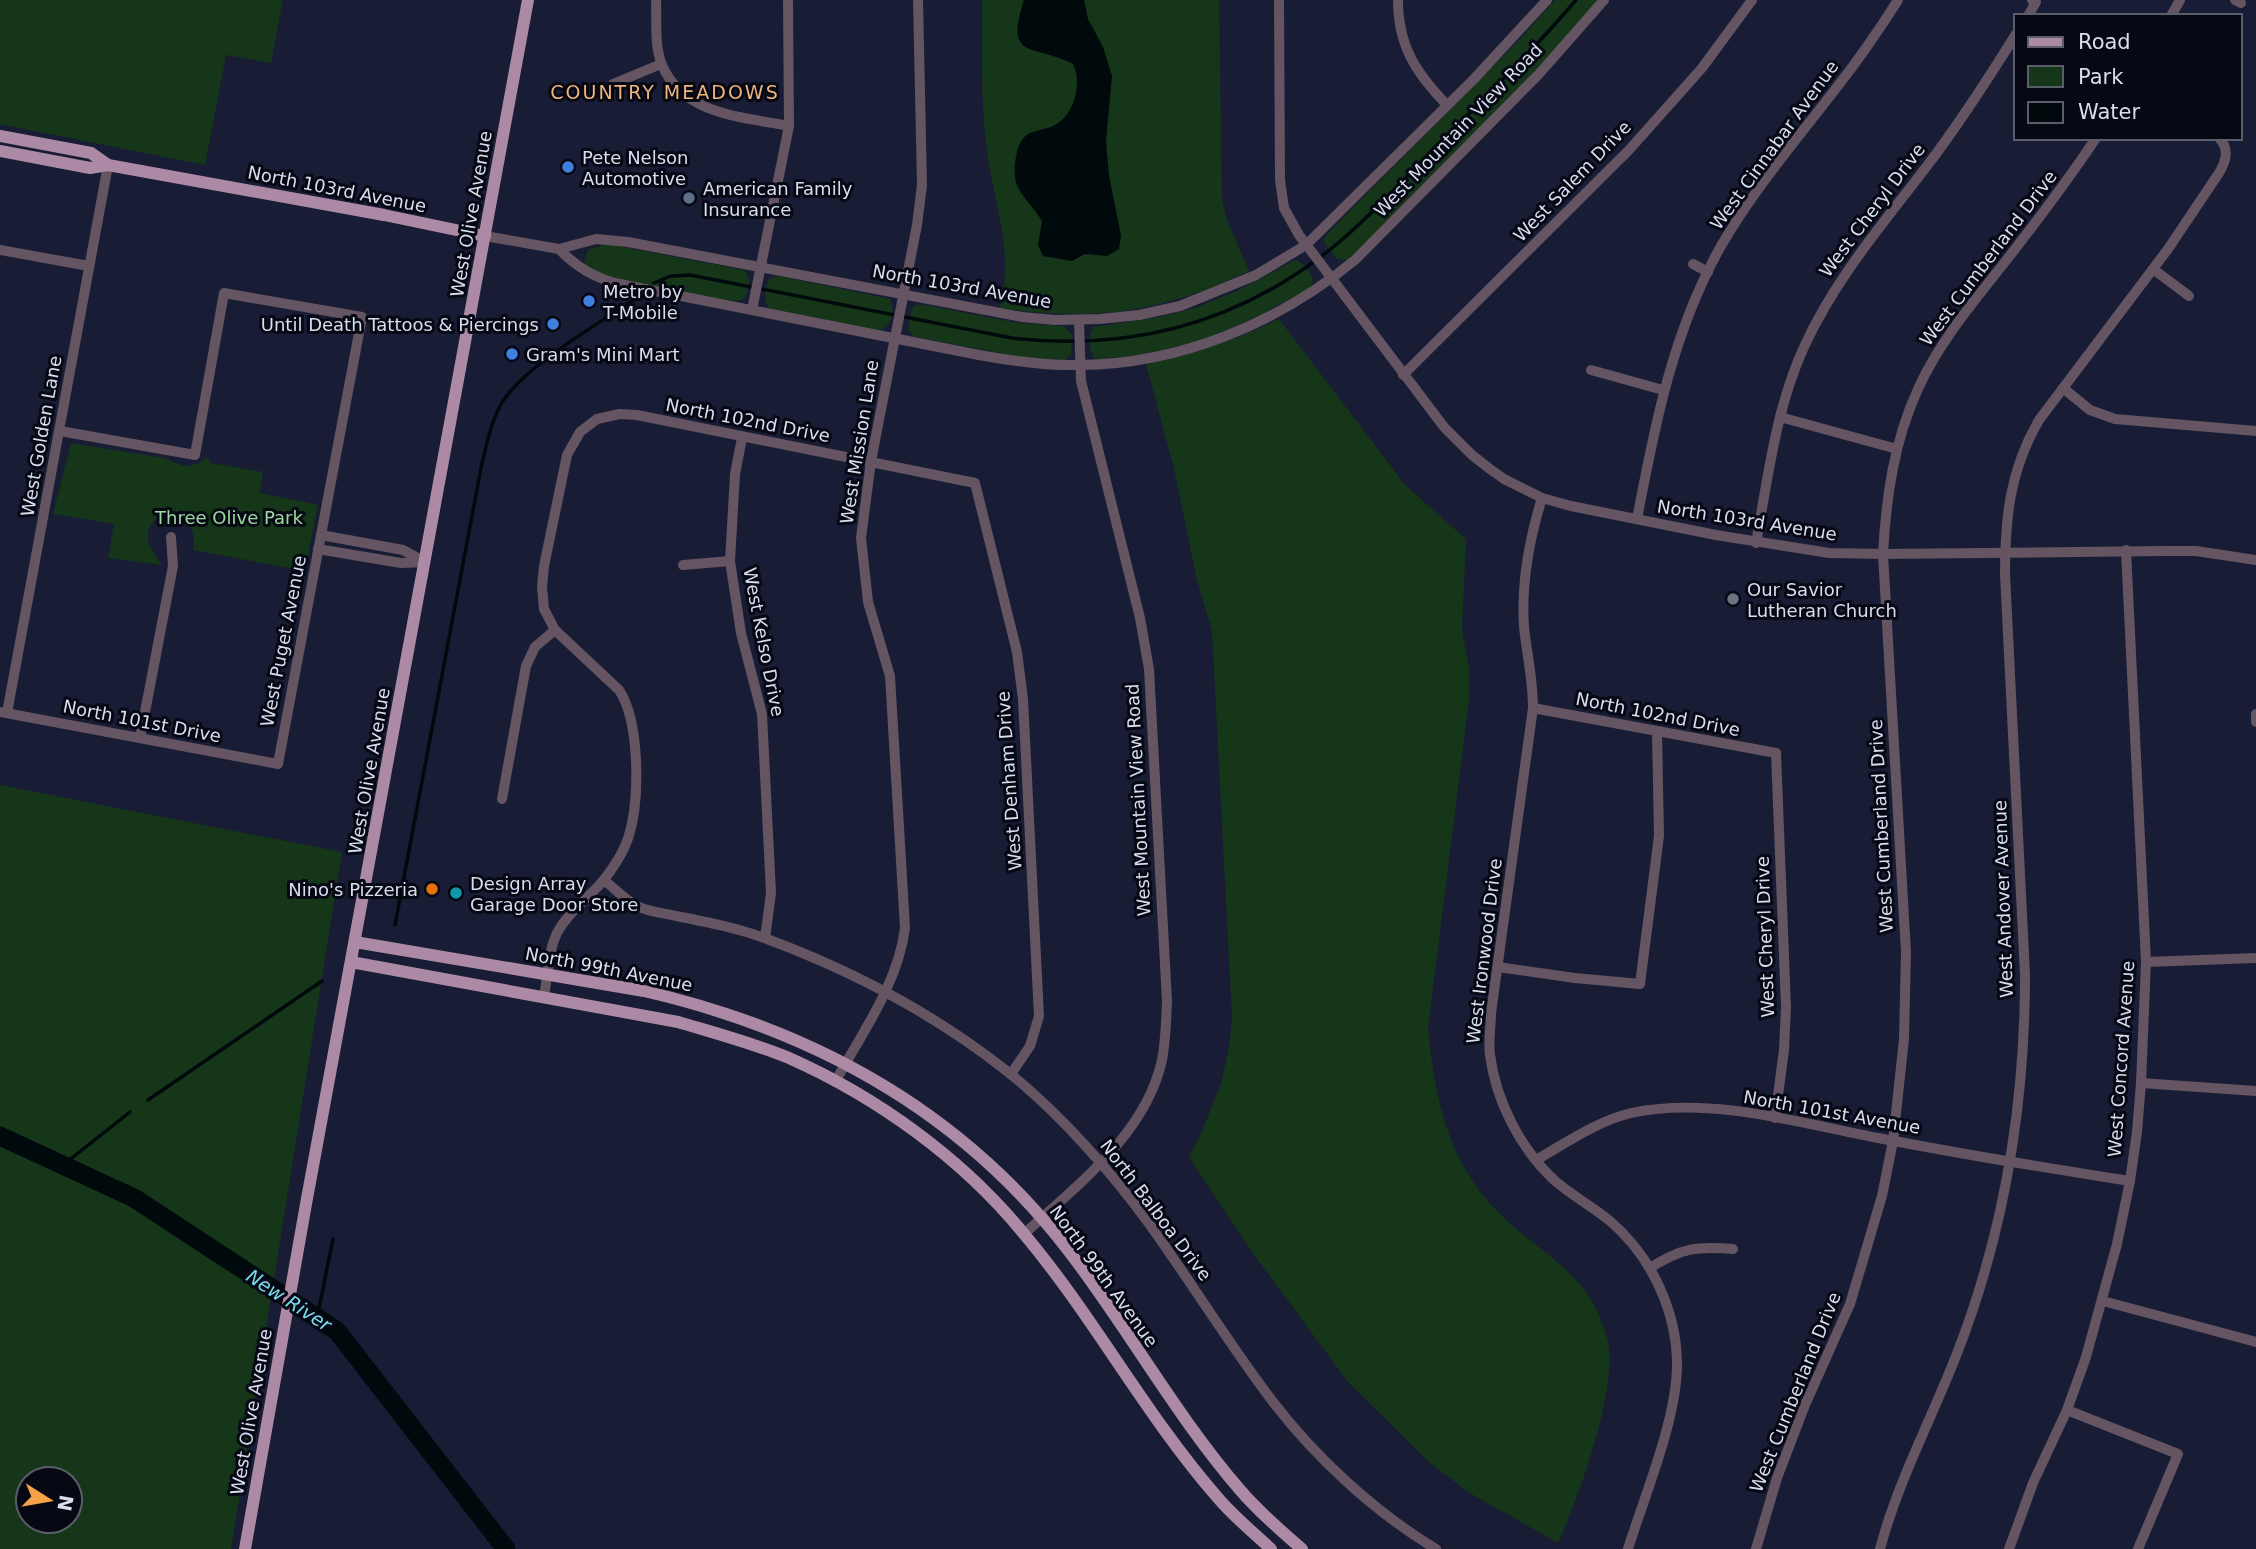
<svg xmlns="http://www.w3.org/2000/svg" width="2256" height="1549" font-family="'DejaVu Sans',sans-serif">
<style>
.green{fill:#153619;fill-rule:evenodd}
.water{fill:#00090c}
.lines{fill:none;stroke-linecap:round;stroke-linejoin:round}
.stream{stroke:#00090c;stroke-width:3.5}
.river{stroke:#00090c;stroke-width:19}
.minor{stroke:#655461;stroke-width:10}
.major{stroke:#ac89a4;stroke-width:12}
.shop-dot{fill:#3f7fe0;stroke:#060813;stroke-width:2.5}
.service-dot{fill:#5c6f8a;stroke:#060813;stroke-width:2.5}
.worship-dot{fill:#6b7280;stroke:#060813;stroke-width:2.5}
.food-dot{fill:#e8710a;stroke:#060813;stroke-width:2.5}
.culture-dot{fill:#0f9aa8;stroke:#060813;stroke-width:2.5}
.labels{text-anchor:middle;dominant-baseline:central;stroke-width:6;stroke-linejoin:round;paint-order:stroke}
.street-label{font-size:18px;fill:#d9deef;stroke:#060813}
.poi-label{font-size:18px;fill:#d9deef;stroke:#060813;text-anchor:start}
.park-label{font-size:18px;fill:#9fd9a2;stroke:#060813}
.neighbourhood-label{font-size:19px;letter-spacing:2px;fill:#efb47c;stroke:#060813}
.water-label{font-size:19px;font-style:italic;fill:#77ddec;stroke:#060813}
</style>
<rect width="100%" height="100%" fill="#181d35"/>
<g class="green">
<polygon points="0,0 283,0 271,63 226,55 205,165 0,124"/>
<path d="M982,0H1219L1222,200L1227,220L1249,271C1163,312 1095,322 1000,308C1016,246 990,195 985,134C981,90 982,44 982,0Z"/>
<polygon points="1555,0 1599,0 1534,73 1369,240 1347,260 1337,259 1324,243 1325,236 1520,39"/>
<path d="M606,244L744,270C752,277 749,293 742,300L733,301C698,295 606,286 584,262L588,250Z"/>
<path d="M1295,260C1303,262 1309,271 1313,278L1312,285C1303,293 1291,299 1280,304C1223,336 1162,356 1096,359C1088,352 1088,336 1093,327L1159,317L1195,308L1239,290Z"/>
<path d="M778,276L890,299C895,310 892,328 878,330L768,308C763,298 765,288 769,279Z"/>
<polygon points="915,305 925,305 1018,323 1064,326 1072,335 1071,355 1065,360 1027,358 915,337 908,330 911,310"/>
<path d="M1279,319L1405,485L1466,539L1462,631L1469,667V700L1428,1027C1434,1095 1448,1163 1498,1212C1543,1257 1589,1271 1607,1338C1620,1385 1578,1499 1558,1543L1468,1492L1429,1462L1348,1382L1255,1256L1189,1157L1202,1131L1221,1084L1229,1047L1232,1016L1212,631L1197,580L1174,469L1146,364C1193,355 1236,340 1279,319Z"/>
<path d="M71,443L164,458L184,466L197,464L207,457L211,463L263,472L260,493L318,505L305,571L193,550C199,526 179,507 156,519C139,537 152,549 161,565L108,558L114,524L53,514Z"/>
<path d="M0,785L342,852L231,1549H0ZM28,1479H70V1521H28Z"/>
</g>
<path class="water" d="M1024,0H1084L1088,19L1103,47L1112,76L1106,141L1109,176L1121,235L1119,249L1107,256L1085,254L1072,261L1043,256L1038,245L1042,221C1035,209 1021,196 1017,185C1012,172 1015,142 1028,134C1037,129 1049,130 1058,123C1075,112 1082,82 1073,64C1033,43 1004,62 1024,0Z"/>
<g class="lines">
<g class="stream">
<path d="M654,283L671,276L690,275L1012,338C1134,352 1243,322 1338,243C1372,215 1402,181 1433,150C1481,101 1531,53 1576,0"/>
<path d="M395,925L481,468C486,447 490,425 500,406C521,367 602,322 640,296"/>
<polyline points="148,1100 322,981"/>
<polyline points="63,1165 130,1112"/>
<polyline points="317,1318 333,1239"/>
</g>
<polyline class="river" points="0,1136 134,1198 337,1331 506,1549"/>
<g class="minor">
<path d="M656,0C657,20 654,46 662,65C683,115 743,117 789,126"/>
<polyline points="1279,0 1280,180 1284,208 1299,235 1444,427 1472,455 1490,469 1504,479 1542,498 1571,506 1716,535 1829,553 1883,554 2164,551 2196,551 2256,560"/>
<path d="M1398,0C1398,46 1416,73 1447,105"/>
<polyline points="2235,0 2241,3"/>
<polyline points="2028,16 2036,2 2032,0"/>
<polyline points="2171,16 2180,0"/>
<polyline points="613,84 661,64"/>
<polyline points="485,236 559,249 596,239 628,242 1022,317 1055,320 1100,319 1139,315 1180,306 1256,275 1306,245 1474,79 1547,0"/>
<path d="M559,249C575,266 593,277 615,283L979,355C1012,361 1046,366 1080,365C1181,364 1278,323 1355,260L1539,74L1604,0"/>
<polyline points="0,250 89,266"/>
<polyline points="1693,264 1708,272"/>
<polyline points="2153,269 2189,296"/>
<polyline points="752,310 789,126 788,0"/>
<polyline points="1591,370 1663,390"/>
<polyline points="1403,375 1629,150 1702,68 1752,0"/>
<polyline points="2063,388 2090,410 2115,419 2256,431"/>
<polyline points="1780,417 1897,449"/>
<polyline points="742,438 735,474 730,561 741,633 762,714 771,893 765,938"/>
<path d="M1542,498C1529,540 1521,583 1524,627C1527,655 1533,679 1533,708L1491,1013C1491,1026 1488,1042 1490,1055C1496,1101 1520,1148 1554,1180C1571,1195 1592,1206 1610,1221C1651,1256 1677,1311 1677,1365C1677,1419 1644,1497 1628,1549"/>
<path d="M1637,519C1655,424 1673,331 1721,246C1754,189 1797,139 1837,87C1859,59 1879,30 1898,0"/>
<polyline points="321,535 403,550 425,562"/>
<path d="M1756,543C1768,477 1776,408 1804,347C1835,279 1882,225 1927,166C1959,124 1988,79 2016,34"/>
<polyline points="318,549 401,563 425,562"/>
<polyline points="683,565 730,561"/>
<polyline points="1533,708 1776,753 1786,1007 1784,1050 1775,1118"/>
<polyline points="0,712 278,764 362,317 224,293 195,455 60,431"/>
<polyline points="7,713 108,165"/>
<polyline points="2256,714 2256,722"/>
<polyline points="140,738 173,566 171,537"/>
<polyline points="502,799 526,666 535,647 555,630"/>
<path d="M604,880C615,889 626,901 639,907C650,912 664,913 676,916C707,922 738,928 767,939C853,971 936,1015 1008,1072C1060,1114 1111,1171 1150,1225C1191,1282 1228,1342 1270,1398C1314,1456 1373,1511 1436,1549"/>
<polyline points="2146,962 2256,958"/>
<polyline points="1498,967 1575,978 1640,984 1659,836 1657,732"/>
<path d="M544,996C548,975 548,952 557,933C569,910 591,897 606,877C615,865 625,850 629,835C640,800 640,721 619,690L555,630L544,609L542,587L544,566L567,455L580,432L597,419L620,414L637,415L975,483L1017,652L1023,699L1039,1016L1030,1046L1011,1074"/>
<path d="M835,1082C862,1033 898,984 905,928L890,676L868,602L861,538L871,461L917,225L922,185L918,0"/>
<polyline points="2141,1083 2256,1091"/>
<path d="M1536,1160C1566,1143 1597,1121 1631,1113C1710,1096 1800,1123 1878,1138C1962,1154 2046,1168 2130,1181"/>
<path d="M1024,1234C1077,1185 1146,1134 1162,1060C1166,1040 1166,1020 1167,1001L1149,669L1140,618L1081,381L1079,321"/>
<path d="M1650,1268C1681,1248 1697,1246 1733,1249"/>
<polyline points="2103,1301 2256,1342"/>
<polyline points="2067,1410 2178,1454 2138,1549"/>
<path d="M1756,1549L1777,1478L1805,1405L1850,1304L1882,1196L1893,1141L1904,1039L1906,952L1883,554C1886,498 1894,441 1918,389C1939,343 1970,306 2001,267C2034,225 2066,183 2096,138"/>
<path d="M1880,1549C1898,1481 1931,1420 1956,1356C2004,1234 2025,1105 2025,975L2005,574C2005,517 2010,470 2039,420L2168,249L2219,173C2226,161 2230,149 2219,138"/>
<polyline points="2009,1549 2033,1483 2067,1410 2086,1357 2117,1244 2130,1181 2137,1132 2141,1083 2146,962 2126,550"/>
</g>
<g class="major">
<polyline points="0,136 91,153 108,165"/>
<polyline points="0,151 90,168 108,165 384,215 485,236"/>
<path d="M355,942L644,991C813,1030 961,1111 1068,1250C1128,1328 1176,1416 1241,1491C1259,1512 1281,1531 1302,1549"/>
<path d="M351,962L678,1022C715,1033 753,1043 789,1058C877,1097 963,1159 1024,1234C1094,1317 1146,1416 1218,1498C1234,1517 1253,1532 1271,1549"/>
<polyline points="245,1549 306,1204 528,0"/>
</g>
</g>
<g class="shop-dot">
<circle cx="568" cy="167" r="7"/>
<circle cx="589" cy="301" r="7"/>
<circle cx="553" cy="324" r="7"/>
<circle cx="512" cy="354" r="7"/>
</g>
<circle class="service-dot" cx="689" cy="198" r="7"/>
<circle class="worship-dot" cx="1733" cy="599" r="7"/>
<circle class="food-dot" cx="432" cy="889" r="7"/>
<circle class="culture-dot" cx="456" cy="893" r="7"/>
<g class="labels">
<g class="street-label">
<text transform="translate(1458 130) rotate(-46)">West Mountain View Road</text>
<text transform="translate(1774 145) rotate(-54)">West Cinnabar Avenue</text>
<text transform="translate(1572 181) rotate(-46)">West Salem Drive</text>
<text transform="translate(337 189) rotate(11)">North 103rd Avenue</text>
<text transform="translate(1872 210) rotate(-53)">West Cheryl Drive</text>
<text transform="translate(471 214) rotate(-80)">West Olive Avenue</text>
<text transform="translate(1988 258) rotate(-53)">West Cumberland Drive</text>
<text transform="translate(962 286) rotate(10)">North 103rd Avenue</text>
<text transform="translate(748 420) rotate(11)">North 102nd Drive</text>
<text transform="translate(41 436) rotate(-80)">West Golden Lane</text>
<text transform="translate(859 442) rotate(-81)">West Mission Lane</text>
<text transform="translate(1747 520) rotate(9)">North 103rd Avenue</text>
<text transform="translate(283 641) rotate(-79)">West Puget Avenue</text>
<text transform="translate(764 642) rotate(79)">West Kelso Drive</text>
<text transform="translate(1658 714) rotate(11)">North 102nd Drive</text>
<text transform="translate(142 721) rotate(11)">North 101st Drive</text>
<text transform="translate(369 771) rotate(-80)">West Olive Avenue</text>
<text transform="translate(1009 781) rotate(-94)">West Denham Drive</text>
<text transform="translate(1138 800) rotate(-93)">West Mountain View Road</text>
<text transform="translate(1881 826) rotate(-93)">West Cumberland Drive</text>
<text transform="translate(2003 899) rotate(-92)">West Andover Avenue</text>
<text transform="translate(1765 937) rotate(-92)">West Cheryl Drive</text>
<text transform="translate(1484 951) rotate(-83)">West Ironwood Drive</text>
<text transform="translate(609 969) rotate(11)">North 99th Avenue</text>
<text transform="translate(2121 1059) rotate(-86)">West Concord Avenue</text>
<text transform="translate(1832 1112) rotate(10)">North 101st Avenue</text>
<text transform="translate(1156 1210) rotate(53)">North Balboa Drive</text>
<text transform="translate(1104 1276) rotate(54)">North 99th Avenue</text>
<text transform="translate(1795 1392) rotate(-68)">West Cumberland Drive</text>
<text transform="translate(251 1412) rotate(-80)">West Olive Avenue</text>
</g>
<g class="poi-label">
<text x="582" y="157">Pete Nelson<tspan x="582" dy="21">Automotive</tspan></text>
<text x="703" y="188">American Family<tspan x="703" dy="21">Insurance</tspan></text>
<text x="603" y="291">Metro by<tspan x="603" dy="21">T-Mobile</tspan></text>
<text x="539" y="324" text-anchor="end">Until Death Tattoos &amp; Piercings</text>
<text x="526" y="354">Gram's Mini Mart</text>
<text x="1747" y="589">Our Savior<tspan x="1747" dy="21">Lutheran Church</tspan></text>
<text x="470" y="883">Design Array<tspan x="470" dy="21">Garage Door Store</tspan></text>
<text x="418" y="889" text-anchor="end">Nino's Pizzeria</text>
</g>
<g class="park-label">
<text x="229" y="517">Three Olive Park</text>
</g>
<g class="neighbourhood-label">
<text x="665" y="92">COUNTRY MEADOWS</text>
</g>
<g class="water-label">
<text transform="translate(289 1300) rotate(33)">New River</text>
</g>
</g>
<rect x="2014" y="14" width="228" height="126" fill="#060813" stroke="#5a5e6b" stroke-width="2"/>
<rect x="2028" y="37" width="35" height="10" fill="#ac89a4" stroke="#5a5e6b" stroke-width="2"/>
<text x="2078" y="49" font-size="21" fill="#d9deef">Road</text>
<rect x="2028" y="66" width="35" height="21" fill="#153619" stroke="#5a5e6b" stroke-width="2"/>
<text x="2078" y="84" font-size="21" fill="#d9deef">Park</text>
<rect x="2028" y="102" width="35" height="21" fill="#00090c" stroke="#5a5e6b" stroke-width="2"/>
<text x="2078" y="119" font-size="21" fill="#d9deef">Water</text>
<g transform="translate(49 1500) rotate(101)"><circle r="33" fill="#060813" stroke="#5a5e6b" stroke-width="2"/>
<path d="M0-5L12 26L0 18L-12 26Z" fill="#f6a248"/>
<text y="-10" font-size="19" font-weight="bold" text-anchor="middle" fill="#d9deef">N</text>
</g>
</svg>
